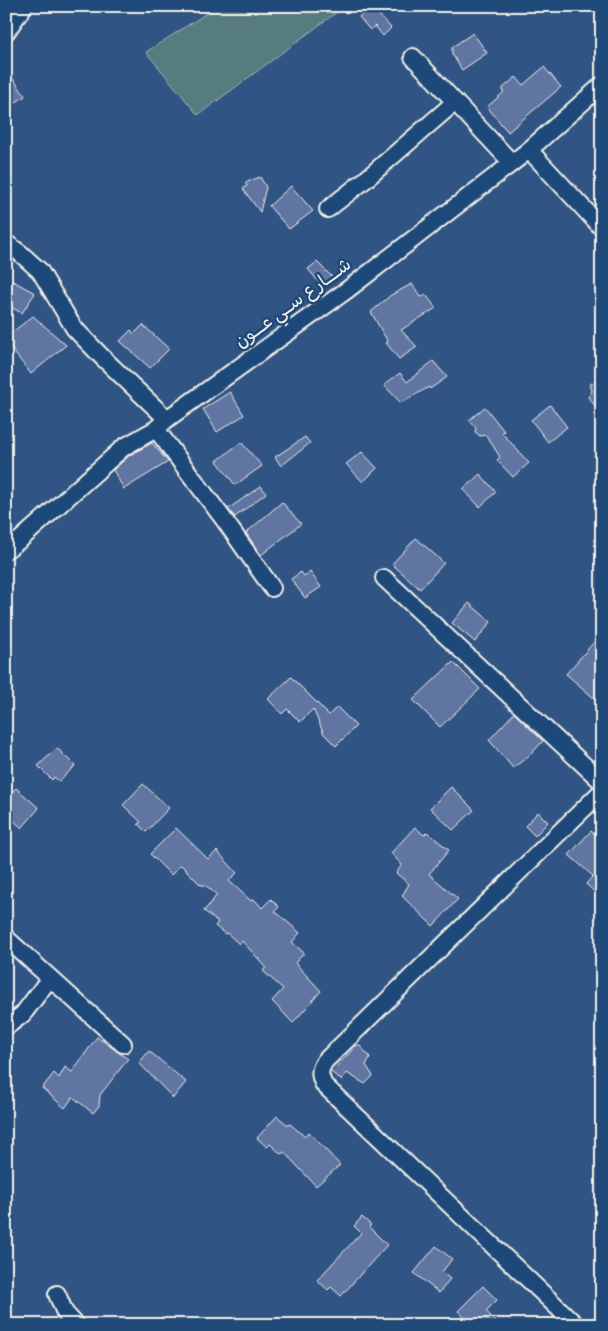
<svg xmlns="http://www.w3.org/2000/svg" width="608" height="1331" font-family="Pangolin,'Playpen Sans Arabic',sans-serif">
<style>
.green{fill:#567b80;stroke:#a5b6b4}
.building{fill:#6175a2;stroke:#f4f1e8}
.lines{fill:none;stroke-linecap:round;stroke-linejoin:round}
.minor-casing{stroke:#f4f1e8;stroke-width:20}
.minor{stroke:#1f4a7a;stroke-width:16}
.labels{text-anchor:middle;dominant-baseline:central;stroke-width:5;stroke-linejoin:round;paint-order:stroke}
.street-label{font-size:18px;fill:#f4f1e8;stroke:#1f4a7a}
</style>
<rect width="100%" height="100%" fill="#305484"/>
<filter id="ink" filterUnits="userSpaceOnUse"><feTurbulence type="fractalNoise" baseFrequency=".02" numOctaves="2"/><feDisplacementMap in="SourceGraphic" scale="10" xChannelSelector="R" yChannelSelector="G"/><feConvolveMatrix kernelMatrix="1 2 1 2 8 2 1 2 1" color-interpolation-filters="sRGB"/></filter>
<g filter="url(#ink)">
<polygon class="green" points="218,6 345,6 198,115 146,52"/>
<g class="building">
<polygon points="371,6 391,28 383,36 375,26 370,30 359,17"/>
<polygon points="473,33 487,53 462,70 452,54 452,47"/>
<polygon points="544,67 561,87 508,132 487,107 503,93 503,88 516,77 523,85"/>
<polygon points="6,68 25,96 6,109"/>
<polygon points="260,177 266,187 260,212 243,189 247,186 245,183"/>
<polygon points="291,186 313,211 289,229 269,206"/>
<polygon points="317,262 334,279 323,287 308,269"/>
<polygon points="11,280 35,293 22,313 6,305 6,288"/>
<polygon points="412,284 421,297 426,295 436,308 401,330 417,347 399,359 386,343 388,342 371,312 391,295"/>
<polygon points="33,316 66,345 31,374 6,342 6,337"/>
<polygon points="143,325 169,349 150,368 120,341 131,330 134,334"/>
<polygon points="433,361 447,377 430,389 429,387 401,403 384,385 400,373 407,382"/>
<polygon points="602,377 602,415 599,416 596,407 588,397 592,391 590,384 600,380"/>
<polygon points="230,392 244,415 217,432 203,409"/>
<polygon points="550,405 567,427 548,442 531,420"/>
<polygon points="485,407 504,431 502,433 529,463 513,477 497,460 500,457 486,435 480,436 475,432 476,428 469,420"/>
<polygon points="305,437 310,443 281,466 275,457"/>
<polygon points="241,442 262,466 235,485 217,461"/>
<polygon points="152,443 168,462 124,489 113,470 130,455"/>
<polygon points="362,452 377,468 363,482 346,464"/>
<polygon points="480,474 496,492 480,507 463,489"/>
<polygon points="261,486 266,493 235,517 228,509"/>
<polygon points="282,502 301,524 261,555 246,533"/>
<polygon points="416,538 444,563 420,589 392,564"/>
<polygon points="301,572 304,576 310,572 321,587 305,598 291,579"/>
<polygon points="469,603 491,622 475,642 452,623"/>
<polygon points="602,633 602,690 595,699 566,674"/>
<polygon points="453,662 480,689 440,727 413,700"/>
<polygon points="291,677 329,715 337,707 356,726 336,746 324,734 313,709 300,722 287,709 282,714 268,699"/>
<polygon points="514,713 543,741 531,754 513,768 489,740"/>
<polygon points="57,748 75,766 59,781 54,777 52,780 38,766"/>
<polygon points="143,784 169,808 146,832 138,824 141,822 123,805"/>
<polygon points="451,787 474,810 453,830 430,808"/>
<polygon points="16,788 39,808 22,828 6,814 6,789 11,793"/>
<polygon points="538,812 548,822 535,836 525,826"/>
<polygon points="415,827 424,835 427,832 449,850 429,874 458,899 433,926 402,896 409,884 396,873 402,865 391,853"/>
<polygon points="176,828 208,859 217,851 237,873 229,881 251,901 254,899 262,908 271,899 279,907 275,911 300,933 292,942 304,953 295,963 321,991 293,1023 272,1001 283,989 263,971 266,967 242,941 239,944 227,933 225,934 215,926 218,922 204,911 217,895 205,885 201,885 181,865 171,875 150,854"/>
<polygon points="591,831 602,840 602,899 586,884 593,876 569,855"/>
<polygon points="97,1037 128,1059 100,1095 99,1106 93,1113 73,1097 65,1108 42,1088 54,1073 59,1078 65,1067 72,1072"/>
<polygon points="358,1044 370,1057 366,1065 373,1076 365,1084 347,1073 341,1080 331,1072"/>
<polygon points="149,1051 186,1082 173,1098 139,1063"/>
<polygon points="277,1116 288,1125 290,1124 304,1136 309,1132 340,1165 316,1186 284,1152 281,1154 270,1144 267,1147 257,1138"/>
<polygon points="362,1217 371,1225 369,1227 387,1245 341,1296 331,1287 328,1290 317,1280 361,1233 354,1226"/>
<polygon points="436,1246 452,1259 442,1272 450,1279 439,1293 414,1273"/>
<polygon points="483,1286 497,1300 486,1311 499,1325 472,1325 458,1311"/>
</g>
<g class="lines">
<g class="minor-casing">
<g id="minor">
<polyline points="6,32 24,6"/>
<polyline points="413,57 512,163"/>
<polyline points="529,150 602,228"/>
<polyline points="328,209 365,180 455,102"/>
<polyline points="6,243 20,253 40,271 74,328 103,358 167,419"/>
<polyline points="156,429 225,521 272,588"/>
<polyline points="6,550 21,539 124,447 156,429 167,419 347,290 529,150 602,85"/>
<polyline points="384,578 602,782"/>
<polyline points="6,938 123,1044"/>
<polyline points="6,1027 23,1014 50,978"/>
<polyline points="57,1294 65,1313 76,1325"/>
<path d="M576,1325L324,1085C319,1075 319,1070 325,1061L602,791"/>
</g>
</g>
<use href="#minor" class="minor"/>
</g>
</g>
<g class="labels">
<g class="street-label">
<text transform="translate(293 303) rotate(-36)">شــــارع ســي عـــون</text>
</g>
</g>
<rect width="608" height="1331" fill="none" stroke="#1f4a7a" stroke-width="25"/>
<rect x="12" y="12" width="583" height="1306" fill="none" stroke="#f4f1e8" stroke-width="2" filter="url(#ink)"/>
</svg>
